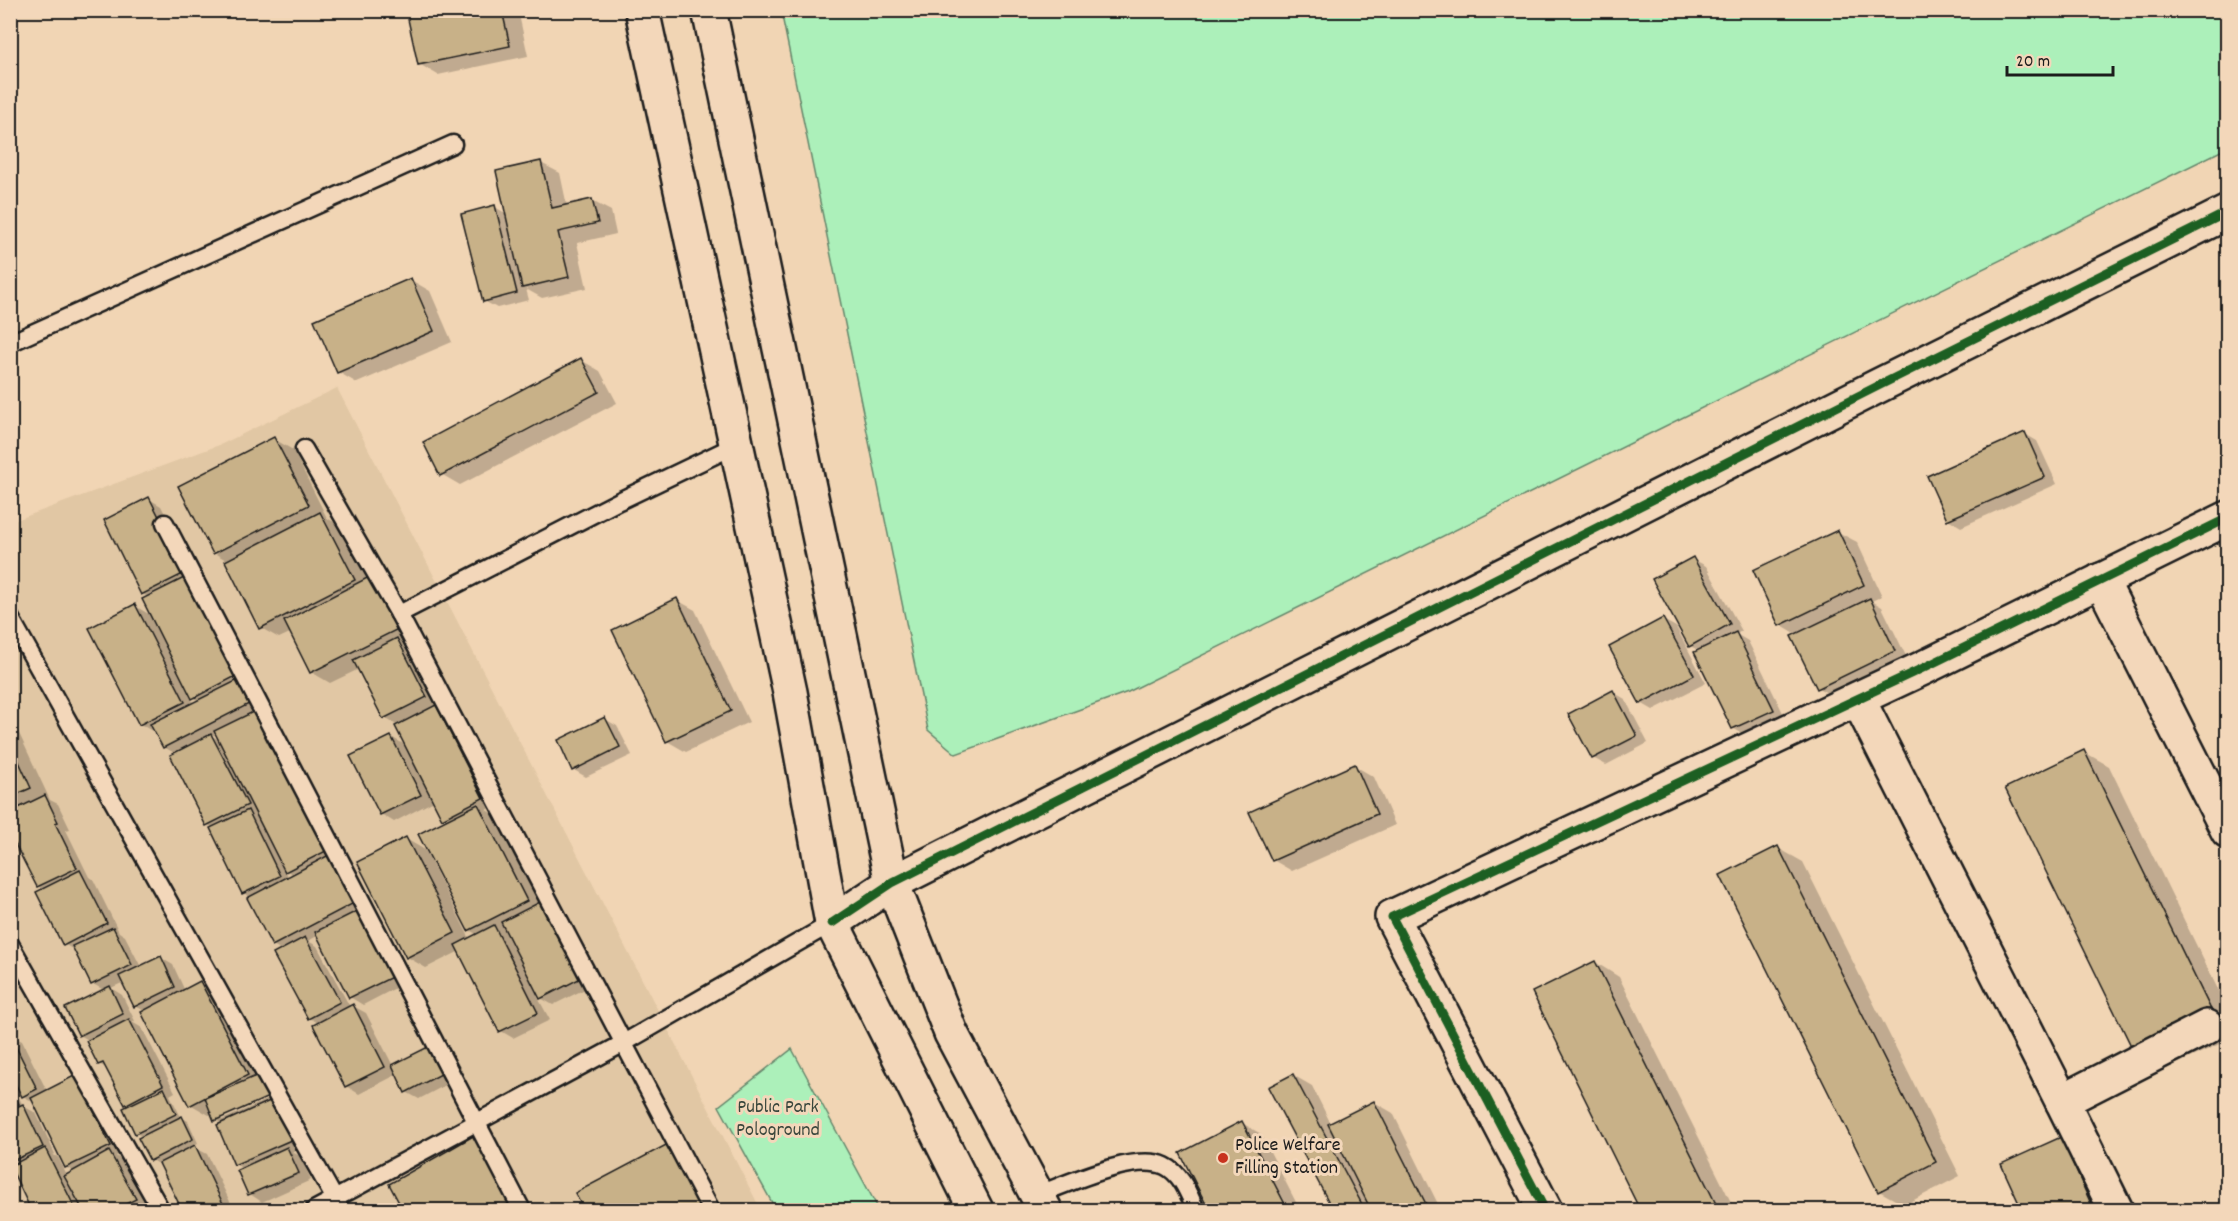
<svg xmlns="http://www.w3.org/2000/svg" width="2238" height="1221" font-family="Dekko,sans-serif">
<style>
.built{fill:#e1c7a4}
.green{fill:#acf0ba;stroke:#64866b;stroke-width:1.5}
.shadow{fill:#0003;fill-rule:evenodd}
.building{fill:#c8b188;stroke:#1c1c1c;stroke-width:1.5}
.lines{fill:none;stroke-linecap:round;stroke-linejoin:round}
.lane-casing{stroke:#1c1c1c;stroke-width:21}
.street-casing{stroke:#1c1c1c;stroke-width:38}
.secondary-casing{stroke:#1c1c1c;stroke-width:38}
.lane{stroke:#f3d7ba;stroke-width:16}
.street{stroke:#f3d7ba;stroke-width:33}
.secondary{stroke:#f3d7ba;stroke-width:33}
.cycleway-casing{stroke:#f3d7ba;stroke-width:13}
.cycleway{stroke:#1b5e20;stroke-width:9}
.poi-dot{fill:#c8321e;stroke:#f3d7ba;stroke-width:2}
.labels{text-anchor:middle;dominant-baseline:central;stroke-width:6;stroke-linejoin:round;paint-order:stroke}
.park-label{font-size:20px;fill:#39463c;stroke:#f3d7ba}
.poi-label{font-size:20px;fill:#1c1c1c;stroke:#f3d7ba;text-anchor:start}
</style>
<rect width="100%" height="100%" fill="#f1d5b4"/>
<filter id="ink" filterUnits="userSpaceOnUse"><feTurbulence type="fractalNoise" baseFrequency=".0167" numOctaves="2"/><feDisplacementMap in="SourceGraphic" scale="12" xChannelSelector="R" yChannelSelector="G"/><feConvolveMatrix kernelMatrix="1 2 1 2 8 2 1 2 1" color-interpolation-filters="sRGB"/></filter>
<g filter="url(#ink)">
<polygon class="built" points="337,388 761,1210 11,1210 11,522 222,444"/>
<g class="green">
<polygon points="781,11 2227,11 2227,148 1128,692 956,754 928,730"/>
<polygon points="792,1049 879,1210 776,1210 719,1106"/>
</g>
<g class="shadow">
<polygon points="408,10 518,10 528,56 438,75 419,64"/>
<polygon points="541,163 560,173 567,206 592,201 611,211 616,234 577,243 587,288 542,298 526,289 529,300 497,308 484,301 495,207 507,214"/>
<polygon points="411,280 430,291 452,342 357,383 338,372"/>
<polygon points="581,360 600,371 617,403 460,485 441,474"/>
<polygon points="2025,434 2037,441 2057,484 1961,527 1948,519"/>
<polygon points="274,439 293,450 327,518 339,525 367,580 371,578 439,704 435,706 449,714 495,805 486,810 497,816 541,904 593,985 553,1005 537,996 550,1020 513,1038 501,1031 460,951 426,968 407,957 406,839 425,850 470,939 478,935 469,930 447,821 443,818 434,801 394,822 381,814 352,757 391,737 407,746 398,726 385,718 359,669 330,683 311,672 292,632 279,638 261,628 228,561 214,553"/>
<path d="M149,499L161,506L405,983L363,1005L350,997L319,935L308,941L317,946L350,1007L353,1006L366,1013L393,1066L434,1046L459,1078L419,1099L406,1092L398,1074L359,1094L346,1086L318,1023L310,1018L275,955L283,951L273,945L250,899L252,898L244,893L214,828L208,825L176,754L164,747L155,730L152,731L140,724L135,606L152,616L149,597L142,594ZM189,695L199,701L194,704ZM217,733L221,741L212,736ZM285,870L294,875L289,878Z"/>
<polygon points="1838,532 1857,542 1882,596 1872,601 1882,607 1907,658 1831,695 1818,688 1797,635 1780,625"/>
<polygon points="1693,559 1706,566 1742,631 1736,634 1748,641 1785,717 1746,736 1733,728 1696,653 1700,651 1690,646"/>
<polygon points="677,600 695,610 749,722 686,752 667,741"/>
<polygon points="1663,620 1676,627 1706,683 1653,710 1641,703"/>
<polygon points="1613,692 1625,699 1648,743 1606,765 1593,758"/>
<path d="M10,714L50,800L58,804L70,829L66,830L89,877L93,879L119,932L125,936L141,967L161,958L173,965L185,991L200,983L219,994L261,1075L275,1082L285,1103L279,1105L285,1109L302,1147L292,1152L300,1156L311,1180L262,1202L250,1194L239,1171L243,1169L235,1164L219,1126L222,1124L216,1120L213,1113L209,1115L190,1104L143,1013L145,1011L135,1006L124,982L111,988L122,995L135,1021L132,1022L142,1028L175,1092L170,1095L181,1117L188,1121L198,1143L192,1146L207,1154L234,1210H183L160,1162L157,1163L151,1160L140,1138L143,1137L136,1133L125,1109L130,1106L126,1104L108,1069L99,1064L88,1042L90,1041L80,1035L67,1009L104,990L93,984L77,952L64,944L38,893L44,890L38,886L22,853L20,854L10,849ZM279,1091L280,1094L222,1120V1117Z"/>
<polygon points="605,719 617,726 632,755 586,777 574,770"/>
<polygon points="2084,752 2109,766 2228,1010 2228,1040 2162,1071 2138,1057"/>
<polygon points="1355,766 1374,777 1395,825 1292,871 1273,860"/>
<polygon points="1778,848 1803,862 1960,1176 1904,1205 1879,1191"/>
<polygon points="1595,962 1619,977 1735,1210 1642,1210 1534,993"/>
<polygon points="10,1035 22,1041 47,1091 76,1077 122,1153 116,1156 122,1160 147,1206 139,1210 33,1210 10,1165 10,1082 13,1084 23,1106 36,1113 55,1154 53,1155 58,1157 67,1176 74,1172 66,1167 35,1103 23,1096 14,1078 10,1080"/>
<polygon points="1293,1075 1312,1086 1331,1124 1374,1102 1393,1113 1441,1210 1334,1210 1270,1088"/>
<polygon points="1242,1123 1261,1134 1300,1210 1211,1210 1182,1154"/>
<polygon points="2061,1139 2074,1146 2103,1210 2023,1210 2003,1165"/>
<polygon points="499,1151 532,1210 405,1210 391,1185"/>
<polygon points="577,1194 716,1210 586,1210"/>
</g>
<g class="building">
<polygon points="406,10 502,10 510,46 418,65"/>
<polygon points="541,161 552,208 592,199 598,223 558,232 569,277 522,288 496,171"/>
<polygon points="495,205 517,293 483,302 461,214"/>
<polygon points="411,278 434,331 337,373 314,320"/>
<polygon points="581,358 599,392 440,476 423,442"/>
<polygon points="2025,432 2045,477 1947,520 1927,476"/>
<polygon points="274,437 309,505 213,554 178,486"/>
<polygon points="149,497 187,572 141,595 104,520"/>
<polygon points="320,512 355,580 259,629 225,561"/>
<polygon points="1838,530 1864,585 1779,626 1753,570"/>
<polygon points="1693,557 1730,624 1689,647 1652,579"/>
<polygon points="371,576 398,629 310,673 284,621"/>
<polygon points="186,577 236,676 192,699 142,599"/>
<polygon points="677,598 731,711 666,742 612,630"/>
<polygon points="1870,598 1895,651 1817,689 1791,636"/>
<polygon points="135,604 185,702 139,725 89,628"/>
<polygon points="1663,618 1694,675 1640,704 1609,647"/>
<polygon points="1736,632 1774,710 1732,729 1694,652"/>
<polygon points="397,638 427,697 383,719 353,660"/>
<polygon points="238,680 249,704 163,748 150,724"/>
<polygon points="1613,690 1637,736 1592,759 1568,714"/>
<polygon points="436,705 483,798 442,819 395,726"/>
<polygon points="255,711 326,851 285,872 214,731"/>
<polygon points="605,717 620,747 572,771 558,740"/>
<polygon points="211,734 248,805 206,826 170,755"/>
<polygon points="391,736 421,795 380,815 350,756"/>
<polygon points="10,742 31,788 10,797"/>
<polygon points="2084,750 2216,1020 2137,1058 2005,788"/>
<polygon points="1355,764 1377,814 1272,861 1249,812"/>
<polygon points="45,795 58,822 55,823 77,868 37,887 15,844 10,846 10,812"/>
<polygon points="478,804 527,901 468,931 418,834"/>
<polygon points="248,810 280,876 242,894 210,828"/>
<polygon points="406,837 455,933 406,958 357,862"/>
<polygon points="1778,846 1936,1162 1878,1192 1720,875"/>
<polygon points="329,855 354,903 272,946 247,898"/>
<polygon points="80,870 107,923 63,946 36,892"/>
<polygon points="542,901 581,978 540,999 501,922"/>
<polygon points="359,910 394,976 349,998 315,932"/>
<polygon points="494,925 538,1013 499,1032 455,945"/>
<polygon points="113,927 132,965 91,985 72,946"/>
<polygon points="305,937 340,1002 308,1019 273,954"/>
<polygon points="161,956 175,987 134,1007 119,976"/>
<polygon points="1595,961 1719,1210 1640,1210 1532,992"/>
<polygon points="200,981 248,1075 189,1106 141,1012"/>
<polygon points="110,986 123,1014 79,1036 65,1008"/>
<polygon points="353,1004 385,1067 345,1087 313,1025"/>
<polygon points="129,1019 163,1085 125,1105 103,1063 98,1065 86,1041"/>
<polygon points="10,1035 37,1089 22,1097 10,1073"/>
<polygon points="434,1044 447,1071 405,1093 392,1065"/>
<polygon points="263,1073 273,1095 214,1121 205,1098"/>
<polygon points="1293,1074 1365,1210 1333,1210 1268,1087"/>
<polygon points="76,1075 111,1146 65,1168 31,1098"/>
<polygon points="10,1086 19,1104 10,1108"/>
<polygon points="164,1088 176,1114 135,1134 123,1108"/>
<polygon points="272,1100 291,1140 234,1165 217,1125"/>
<polygon points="1374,1101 1429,1210 1371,1210 1328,1124"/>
<polygon points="23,1104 43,1147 10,1162 10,1110"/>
<polygon points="182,1116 193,1139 150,1161 138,1138"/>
<polygon points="1242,1121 1288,1210 1209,1210 1180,1153"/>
<polygon points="475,1135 517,1210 403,1210 389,1184"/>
<polygon points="2061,1137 2092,1206 2083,1210 2022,1210 2001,1164"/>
<polygon points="668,1144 704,1210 584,1210 575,1193"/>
<polygon points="195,1145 226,1210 182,1210 159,1163"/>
<polygon points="287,1147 299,1173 248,1195 237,1170"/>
<polygon points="45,1148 76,1210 31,1210 10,1166"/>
<polygon points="109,1151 136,1199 114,1210 83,1210 64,1176"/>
</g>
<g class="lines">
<g class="lane-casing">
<g id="lane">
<polyline points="10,343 453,144"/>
<polyline points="304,449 399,614 711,1210"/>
<polyline points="165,523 522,1210"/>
<polyline points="399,614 619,501 736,445"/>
<polyline points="10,617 341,1210"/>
<polyline points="10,944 161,1210"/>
<path d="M1037,1195C1067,1184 1135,1152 1165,1166C1182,1174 1189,1195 1196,1210"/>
<polyline points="314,1210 622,1044 832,923"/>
</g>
</g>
<g class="street-casing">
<g id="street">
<polyline points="2101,580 2228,831"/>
<polyline points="1858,699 2062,1101"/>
<polyline points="1545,1210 1392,917 1923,668 2228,518"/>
<polyline points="2116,1210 2062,1101 2207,1027"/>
</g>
</g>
<g class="secondary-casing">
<g id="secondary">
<polyline points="642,10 790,692 832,923 976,1210"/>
<polyline points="709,10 892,883 951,1033 1045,1210"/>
<polyline points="832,923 892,883 1878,386 2228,212"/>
</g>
</g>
<use href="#lane" class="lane"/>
<use href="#street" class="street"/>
<use href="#secondary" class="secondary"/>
<g class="cycleway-casing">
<g id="cycleway">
<polyline points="832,923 892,883 1878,386 2228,212"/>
<polyline points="1545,1210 1392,917 1923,668 2228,518"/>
</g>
</g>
<use href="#cycleway" class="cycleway"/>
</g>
</g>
<circle class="poi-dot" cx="1223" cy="1158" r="6"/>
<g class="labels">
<g class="park-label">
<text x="778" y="1108">Public Park<tspan x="778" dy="23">Pologround</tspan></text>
</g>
<g class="poi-label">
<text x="1235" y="1146">Police Welfare<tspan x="1235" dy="23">Filling Station</tspan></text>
</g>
</g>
<rect width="2238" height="1221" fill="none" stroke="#f3d7ba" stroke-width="36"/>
<rect x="18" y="18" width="2202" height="1185" fill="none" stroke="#1c1c1c" stroke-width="2" filter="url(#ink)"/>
<path d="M2007 66v9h106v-9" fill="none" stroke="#1c1c1c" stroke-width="3"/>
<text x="2016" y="66" font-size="18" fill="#1c1c1c" stroke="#f3d7ba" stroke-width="4.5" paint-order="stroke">20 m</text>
</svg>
